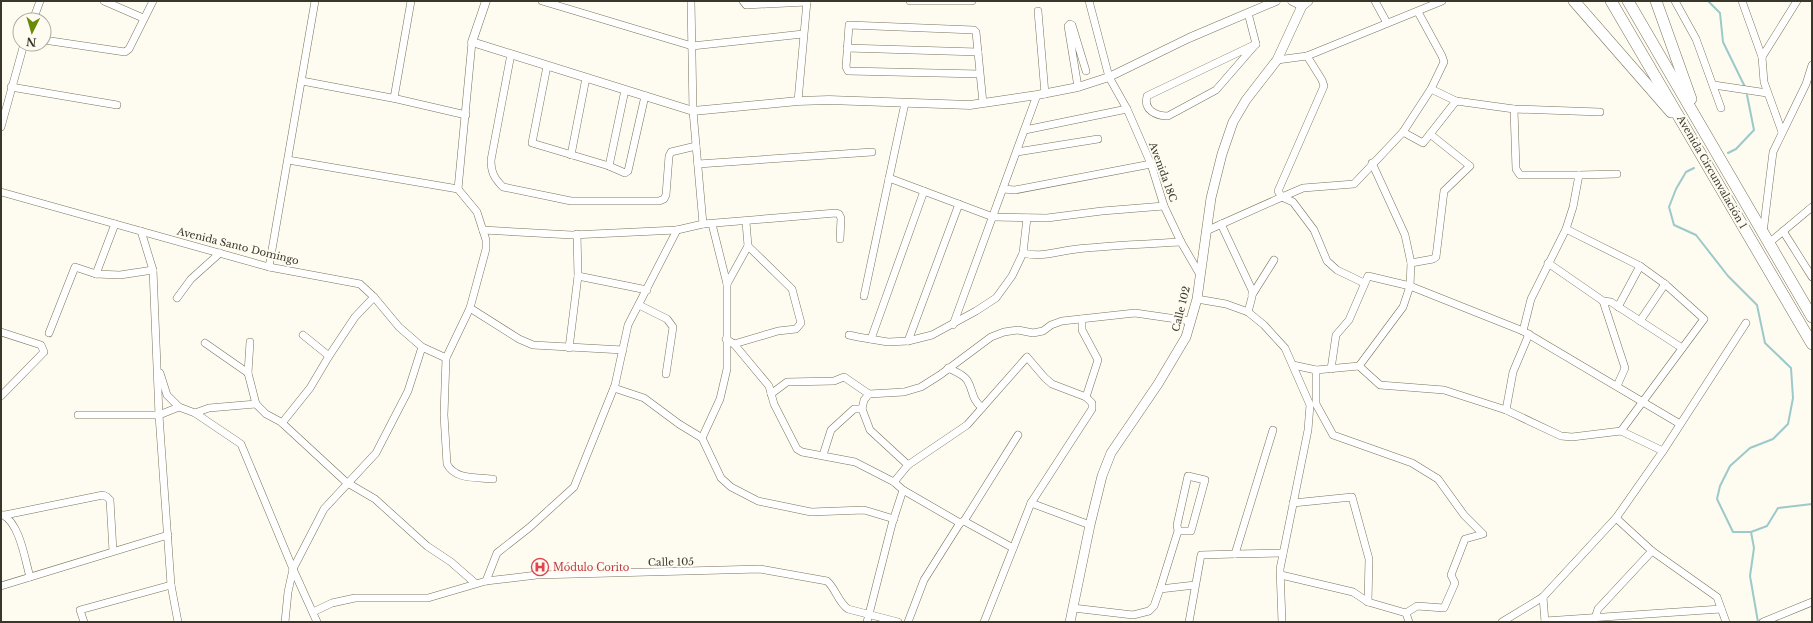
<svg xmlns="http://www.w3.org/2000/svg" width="1813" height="623" font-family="'Libre Baskerville',serif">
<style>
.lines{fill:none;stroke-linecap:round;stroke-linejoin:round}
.stream{stroke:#9cc9ca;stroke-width:2}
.minor-casing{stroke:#7a745b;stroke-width:8}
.tertiary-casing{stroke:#7a745b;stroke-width:9}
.secondary-casing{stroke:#7a745b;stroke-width:10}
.primary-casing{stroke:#7a745b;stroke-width:12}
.minor{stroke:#fff;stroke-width:7}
.tertiary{stroke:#fff;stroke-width:8}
.secondary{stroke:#fff;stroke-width:9}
.primary{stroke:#fff;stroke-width:11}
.labels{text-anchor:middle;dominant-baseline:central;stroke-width:4;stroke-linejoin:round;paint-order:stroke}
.street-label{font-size:10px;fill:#39372c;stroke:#fefbf0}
.health-label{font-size:10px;fill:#be3a42;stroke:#fefbf0;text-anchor:start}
</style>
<rect width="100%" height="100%" fill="#fefbf0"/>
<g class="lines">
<g class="stream">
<polyline points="1708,1 1720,13 1723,42 1745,87"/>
<polyline points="1728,153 1736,149 1754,130 1747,95"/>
<polyline points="1694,168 1686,172 1676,189 1669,207 1674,225 1696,235 1728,276 1757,305 1765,343 1791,368 1793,398 1788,424 1773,439 1750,448 1730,466 1720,486 1717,499 1733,532 1751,532 1754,548 1750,576 1758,622"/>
<polyline points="1751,532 1767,526 1778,508 1812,504"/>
</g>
<g class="minor-casing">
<g id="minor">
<polyline points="104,1 143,18"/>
<polyline points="542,1 692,46 803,34"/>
<polyline points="691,1 693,111 703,224"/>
<polyline points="743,1 746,5 807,2"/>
<polyline points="910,1 972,1"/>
<polyline points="1089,1 1109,77 1127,109 1151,164 1164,206 1181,242 1199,273"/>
<polyline points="1375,1 1387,23"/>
<polyline points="1675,1 1696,39 1721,108"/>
<polyline points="1742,1 1762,57"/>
<polyline points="1038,11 1045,94"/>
<polyline points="1248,13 1256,44"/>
<polyline points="33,20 40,1"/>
<polyline points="44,40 125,52 129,49 153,1"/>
<path d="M1256,44L1216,90L1168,116C1156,116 1143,110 1147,96Z"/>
<polyline points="847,48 978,52"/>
<path d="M511,54L491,160C491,172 494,178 503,187L571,201H659L664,199L666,195L669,156L671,152L696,146"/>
<polyline points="1277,60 1307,56 1442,1"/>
<polyline points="547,66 532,143 609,166 625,173 628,171 645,96"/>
<polyline points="980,74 848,71 846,67 849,25 974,30 976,32 983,103"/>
<polyline points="302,81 397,99 466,115"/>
<polyline points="1714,85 1767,93"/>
<polyline points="11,87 117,105"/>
<polyline points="1078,87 1068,26 1070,24 1072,25 1086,71"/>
<polyline points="1431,89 1456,101 1514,109 1600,112"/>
<polyline points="394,98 411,1"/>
<polyline points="798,101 807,1"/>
<polyline points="1514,109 1516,169 1520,175 1579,175 1617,174"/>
<polyline points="1,127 24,44"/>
<polyline points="1025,130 1127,109"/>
<polyline points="1403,132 1423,143 1456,101"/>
<polyline points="1782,132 1764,82 1762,57 1797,1"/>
<polyline points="1017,152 1098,139"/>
<polyline points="571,155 586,78"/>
<path d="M288,160L458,189L477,212L486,240V249L470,308L446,358L444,415L447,464C455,480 477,477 493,479"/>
<polyline points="698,164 872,152"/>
<polyline points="609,166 625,90"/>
<polyline points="889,178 993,217 1047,218 1102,211 1164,206"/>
<polyline points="458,189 472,42"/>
<polyline points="1003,189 1015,190 1151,164"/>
<polyline points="1,192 269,267 360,284 374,297 399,327 422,347 446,358"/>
<polyline points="1282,197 1303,188 1354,184 1403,132 1431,89 1444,62 1442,56 1418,12"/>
<polyline points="1282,197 1293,202 1314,230 1327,261 1337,270 1364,283"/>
<polyline points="1221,224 1252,290 1252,297 1248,312"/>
<polyline points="1566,229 1640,266 1665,284 1704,319 1621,431"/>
<polyline points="483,230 572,235 677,230 703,224 836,213 839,214 841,218 840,239"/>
<polyline points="141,231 153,270 159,415 171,585 178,622"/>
<polyline points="1206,231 1282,197 1278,191 1324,86 1322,80 1307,56"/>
<polyline points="1783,231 1812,277"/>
<polyline points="1763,233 1773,152 1806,84 1812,65"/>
<polyline points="1769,243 1812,207"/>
<path d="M1023,253C1042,258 1058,251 1077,249C1112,245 1147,244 1181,242"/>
<polyline points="1411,263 1433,259 1436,257 1444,191 1470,166 1430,134"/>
<polyline points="1548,263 1603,301 1625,368 1617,386"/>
<polyline points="269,267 315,1"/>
<polyline points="96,274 115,224"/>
<polyline points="578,276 647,290"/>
<polyline points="727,284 748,246"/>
<polyline points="1252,295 1274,260"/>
<polyline points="864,296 905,103"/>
<polyline points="177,298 191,279 220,253"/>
<polyline points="1197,299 1226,304 1248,312 1264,325 1285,348 1310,405 1308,430 1280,569 1282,622"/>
<polyline points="1603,301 1611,302 1682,348"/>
<polyline points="639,305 667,319 673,327 666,374"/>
<polyline points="1618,307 1640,266"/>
<polyline points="470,308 519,339 533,345 623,350"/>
<polyline points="1640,321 1665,284"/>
<polyline points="953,325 1037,95"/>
<polyline points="1523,331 1531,299 1566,229 1573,207 1579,175"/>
<polyline points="1,332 41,345 44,352 1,396"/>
<polyline points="49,333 75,267 96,274 120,275 153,270"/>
<polyline points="303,335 329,356"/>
<polyline points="849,335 858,337 888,342 908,341 932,335 976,311 996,298 1012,276 1023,253 1027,218"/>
<polyline points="726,339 734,344 769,386 774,404 797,449 802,452 855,462 894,482 903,490 960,523"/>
<polyline points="871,339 924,191"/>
<polyline points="908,341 959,204"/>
<polyline points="205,343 248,373 256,404 266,414 281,422 346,482 375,499 427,546 451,562 475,583"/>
<polyline points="734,344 778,331 796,329 801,323 792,289 748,246 746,222"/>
<polyline points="569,348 578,276 577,234"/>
<polyline points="1293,365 1316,370 1359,366 1403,307 1410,286 1411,263 1405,235 1372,163"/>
<polyline points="1359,366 1380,385 1444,390 1506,410 1561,436 1572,437 1621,431 1663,451"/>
<path d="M948,368C954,371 963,374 967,380C974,391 970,397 982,408"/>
<polyline points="1331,369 1336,335 1349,320 1368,276 1410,286 1523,331 1680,424"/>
<polyline points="160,373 167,395 179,407 195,413 241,444 293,569 317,622"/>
<polyline points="248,373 250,342"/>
<polyline points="614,388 644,398 679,424 702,438 721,478 731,487 758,501 811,512 864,510 894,519"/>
<polyline points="771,394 787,382 834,381 844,377 869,394 904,392 921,387 940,375 991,337 1004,332 1018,330 1033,333 1043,331 1051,325 1062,321 1135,313 1190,321"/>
<polyline points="862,409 864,400 869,394"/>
<polyline points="1506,410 1513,372 1529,334"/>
<polyline points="195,413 209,408 256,404"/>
<polyline points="78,415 159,415 179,407"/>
<polyline points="282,423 310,388 329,356 355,317 374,297"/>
<polyline points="702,438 720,399 727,369 727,284 712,224"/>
<polyline points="823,455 831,430 854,409 862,409 870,430 908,465 894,482"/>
<polyline points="908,465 967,425 1027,357 1045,378 1052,384 1086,397"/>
<polyline points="1031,503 1090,525"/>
<polyline points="1293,503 1352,497 1369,559 1368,602"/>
<path d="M3,515C20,524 25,560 30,577"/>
<polyline points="5,515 103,495 107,497 110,500 113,551"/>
<polyline points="1616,518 1652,551 1717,597 1726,622"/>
<polyline points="964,521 1013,548"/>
<polyline points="1235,554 1283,553"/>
<polyline points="1281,575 1353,592 1368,602 1406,613 1417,606 1444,608 1455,583 1451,575 1465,539 1483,534 1464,515 1438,479 1412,463 1333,435 1316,404 1316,370"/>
<polyline points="486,581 497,553 530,527 574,487 615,385 628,325 677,230"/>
<polyline points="1,586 168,535"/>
<polyline points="1160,589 1178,531 1177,525 1188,476 1205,480 1191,531 1178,531"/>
<polyline points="1543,597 1545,622"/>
<polyline points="1073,608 1133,615 1149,611 1154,606 1160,589 1195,585"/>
<path d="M313,612L332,603L355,598H428L486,581L537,575L760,569L827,581C836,589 838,602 848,609L898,622"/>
<polyline points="1406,613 1409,622"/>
<polyline points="1595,618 1598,609 1652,551"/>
<polyline points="1545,621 1721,609"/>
<polyline points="84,622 80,610 171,585"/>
<polyline points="285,622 288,592 293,569 324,509 376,453 408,391 422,347"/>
<polyline points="867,622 892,524 903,490"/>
<polyline points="908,622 924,580 960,523 964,521 1018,435"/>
<polyline points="984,622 1031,503 1092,409 1092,403 1086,397 1098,360 1082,330 1082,319"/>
<polyline points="1189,622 1201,555 1235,554 1273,430"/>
<polyline points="1502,622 1543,597 1616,518 1663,451 1746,323"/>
<polyline points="1763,622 1812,602"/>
</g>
</g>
<g class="tertiary-casing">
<g id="tertiary">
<polyline points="486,1 472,42 693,111 798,101 829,100 970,105 1037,95 1078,87 1109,77 1189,38 1276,1"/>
<polyline points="1292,1 1302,6"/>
</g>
</g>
<g class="secondary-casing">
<polyline id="secondary" points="1070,622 1090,525 1102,476 1111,453 1158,384 1186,337 1197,299 1211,198 1222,154 1233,122 1246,100 1277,60 1302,6 1308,1"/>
</g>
<g class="primary-casing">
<g id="primary">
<polyline points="1574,1 1671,112"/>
<polyline points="1611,1 1812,344"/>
<polyline points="1628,1 1812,317"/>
<polyline points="1656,1 1691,99"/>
</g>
</g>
<use href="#minor" class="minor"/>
<use href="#tertiary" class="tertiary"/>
<use href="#secondary" class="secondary"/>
<use href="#primary" class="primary"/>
</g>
<defs>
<g id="hospital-ring" transform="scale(0.9)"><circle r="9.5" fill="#fefbf0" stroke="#e0444e" stroke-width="1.5"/><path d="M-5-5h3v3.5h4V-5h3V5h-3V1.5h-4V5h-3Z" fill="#e0444e"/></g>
</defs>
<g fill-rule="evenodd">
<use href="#hospital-ring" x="540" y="567"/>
</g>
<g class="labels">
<g class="street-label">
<text transform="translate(1163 172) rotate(70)">Avenida 18C</text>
<text transform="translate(1712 172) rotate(60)">Avenida Circunvalación 1</text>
<text transform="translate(238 246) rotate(14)">Avenida Santo Domingo</text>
<text transform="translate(1181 309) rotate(-76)">Calle 102</text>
<text transform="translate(671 562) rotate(-1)">Calle 105</text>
</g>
<g class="health-label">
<text x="553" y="567">Módulo Corito</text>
</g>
</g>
<rect width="1813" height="623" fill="none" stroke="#39372c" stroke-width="4"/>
<g transform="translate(32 32) rotate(185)"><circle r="19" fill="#fefbf0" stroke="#afada2"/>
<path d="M0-3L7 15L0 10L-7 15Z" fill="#698a09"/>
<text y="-6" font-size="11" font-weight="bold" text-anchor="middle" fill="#39372c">N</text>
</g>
</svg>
